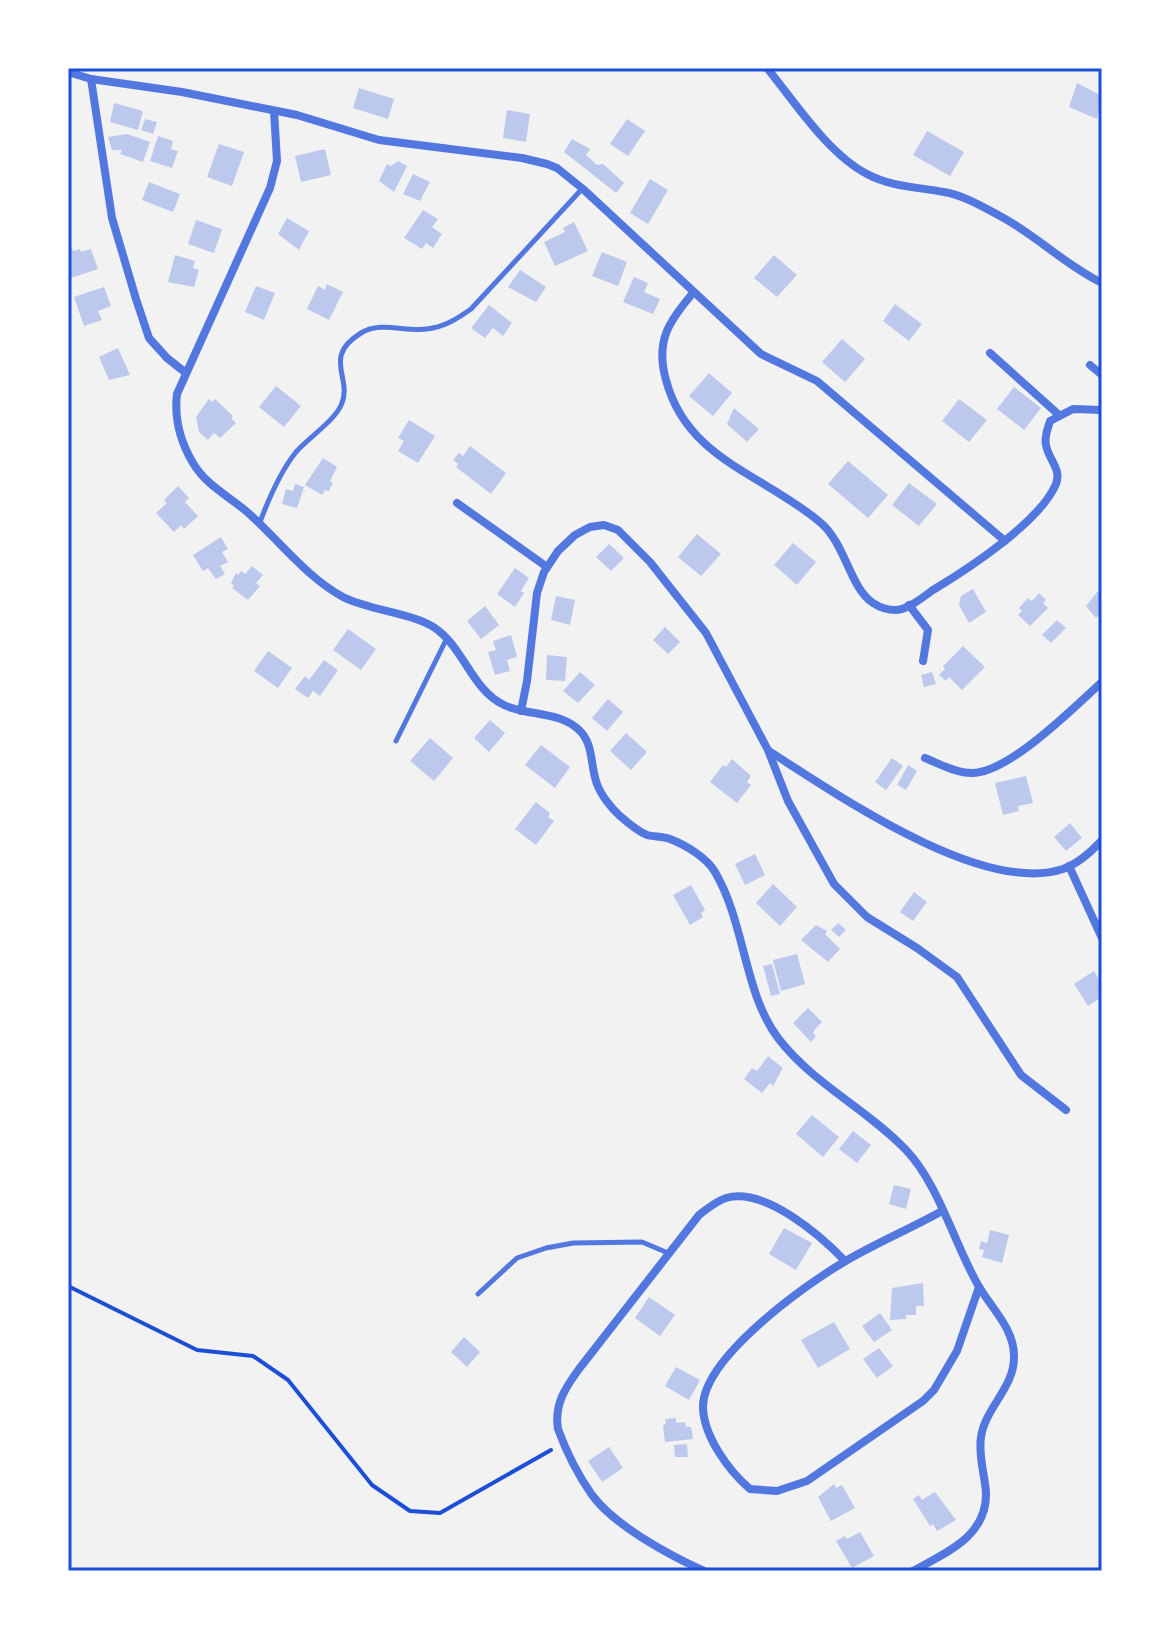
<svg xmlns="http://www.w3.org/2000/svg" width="1170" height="1639" font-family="Roboto,sans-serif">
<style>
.building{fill:#bdc9ec}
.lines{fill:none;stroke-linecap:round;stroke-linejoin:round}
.path{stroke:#1d4ed8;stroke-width:4}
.service{stroke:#5277de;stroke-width:5}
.minor{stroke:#5277de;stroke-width:8}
.neatline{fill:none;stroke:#1d4ed8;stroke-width:3}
</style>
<rect width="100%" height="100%" fill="#f2f2f2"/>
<g class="building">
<polygon points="1077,83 1102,96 1097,119 1069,107"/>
<polygon points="359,88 394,99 388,119 353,108"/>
<polygon points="114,103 143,111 138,130 110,122"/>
<polygon points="507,110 530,114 526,142 503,138"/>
<polygon points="145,119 157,122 153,134 141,130"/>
<polygon points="627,119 645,131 628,156 610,144"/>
<polygon points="927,131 964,152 950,176 913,155"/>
<polygon points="127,134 150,142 143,162 120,154 122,150 112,150 108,137"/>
<polygon points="158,136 173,141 171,149 178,151 172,168 150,161"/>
<polygon points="572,139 590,149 586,155 597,165 603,164 624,183 616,193 564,152"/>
<polygon points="219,144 244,152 232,186 207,177"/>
<polygon points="325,149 331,175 301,182 295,156"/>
<polygon points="398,161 407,166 394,192 379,181 387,164 391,166"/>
<polygon points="413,174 430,182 420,201 403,194"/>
<polygon points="650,179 668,190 648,224 630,213"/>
<polygon points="149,182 180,194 173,212 142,200"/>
<polygon points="423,210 438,219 432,227 442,234 433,248 426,243 422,249 404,238"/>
<polygon points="287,218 309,231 299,250 278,234"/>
<polygon points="196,220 222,229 214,253 188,244"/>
<polygon points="574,222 588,251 555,266 544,242 565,232 563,228"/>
<polygon points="68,239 73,251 80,249 81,252 91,249 98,269 68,279"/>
<polygon points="602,252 627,262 618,286 592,276"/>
<polygon points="175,255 195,261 193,268 199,270 194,287 168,282"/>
<polygon points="774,255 797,275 777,297 754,278"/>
<polygon points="520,270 546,287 536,302 508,287"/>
<polygon points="634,277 648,283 644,292 660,299 653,314 623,302"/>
<polygon points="327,284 343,292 329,320 307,309 318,286 325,290"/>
<polygon points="256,286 275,293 264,320 245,312"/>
<polygon points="104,287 111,306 98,311 102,320 84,326 74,297"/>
<polygon points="895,304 922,324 909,341 883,321"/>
<polygon points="489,305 512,323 503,336 493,328 485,338 471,328"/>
<polygon points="842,339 865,359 845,382 822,362"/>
<polygon points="118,348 130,375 109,380 99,357"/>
<polygon points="709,373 732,393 713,416 689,396"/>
<polygon points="276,386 301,406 284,427 259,407"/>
<polygon points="1014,387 1041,408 1024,430 997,409"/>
<polygon points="209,399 212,402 215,399 233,416 231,418 236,423 220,438 214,433 208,440 199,432 196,417"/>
<polygon points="959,399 987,420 969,442 942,421"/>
<polygon points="734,408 759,429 747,442 727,424"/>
<polygon points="409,420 435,436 418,463 398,451 404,441 398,438"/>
<polygon points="470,446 506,473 491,494 456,467 458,464 453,460 459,453 463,456"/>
<polygon points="323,458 337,467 330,481 333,483 329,491 325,490 322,495 305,485"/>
<polygon points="848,461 888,495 868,518 828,484"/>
<polygon points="909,483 937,504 919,526 892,505"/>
<polygon points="295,484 304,487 297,508 282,504 286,489 293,491"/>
<polygon points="178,486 189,498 185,502 198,516 184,529 181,525 174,532 156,513 167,503 164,500"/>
<polygon points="697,534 721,554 701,576 678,557"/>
<polygon points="221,537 228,549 222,552 228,562 220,566 225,574 216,579 208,568 203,571 193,555"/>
<polygon points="793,543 816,562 797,585 774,565"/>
<polygon points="609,544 624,558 611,571 596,557"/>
<polygon points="252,566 263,575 256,583 260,586 248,600 232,588 234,586 231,583 236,573 238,575 241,571 245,574"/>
<polygon points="515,568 529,578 521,591 524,593 515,607 497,594"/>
<polygon points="973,589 986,612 969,623 959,605 961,596"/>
<polygon points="1098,591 1102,594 1102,619 1098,616 1096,618 1086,606"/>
<polygon points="1039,593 1046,600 1043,603 1048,608 1030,626 1018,615 1022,611 1019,608 1028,598 1032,601"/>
<polygon points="556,596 575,600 570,625 551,620"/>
<polygon points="485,606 499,625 481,639 467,621"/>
<polygon points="1057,620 1066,628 1051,643 1042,635"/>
<polygon points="665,627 680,642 668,654 653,640"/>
<polygon points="348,629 376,649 361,670 333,650"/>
<polygon points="511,635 517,657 507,660 510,671 495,675 488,652 496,650 493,641"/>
<polygon points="963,646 985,667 962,690 949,677 946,681 939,675 945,669 943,666"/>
<polygon points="268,651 292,668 278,688 254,671"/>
<polygon points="547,655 567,657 565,681 546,680"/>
<polygon points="324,660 338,670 320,696 313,691 308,698 295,689 305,676 309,680"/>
<polygon points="580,672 595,685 578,703 563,691"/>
<polygon points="932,672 936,684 924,687 921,675"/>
<polygon points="608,699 623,712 607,731 592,718"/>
<polygon points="490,720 505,733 489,752 474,738"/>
<polygon points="626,733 647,752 631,770 610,751"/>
<polygon points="430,738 453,758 434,781 410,761"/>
<polygon points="541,745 570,767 555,788 525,765"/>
<polygon points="892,758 903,766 886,790 875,782"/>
<polygon points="732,759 751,776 747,782 751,785 737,803 710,782 723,765 726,767"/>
<polygon points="908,765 917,771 906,790 897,785"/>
<polygon points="1026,776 1033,803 1018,806 1019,811 1003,815 995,783"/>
<polygon points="536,802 550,813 548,817 554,821 536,845 515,829"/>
<polygon points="1070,823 1082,838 1066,851 1054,837"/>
<polygon points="755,854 765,875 745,885 735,864"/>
<polygon points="773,884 797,907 780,926 756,903"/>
<polygon points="691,885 705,910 701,913 703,917 690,925 673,895"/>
<polygon points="914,892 927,902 913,921 900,912"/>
<polygon points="838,923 846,930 839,937 831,930"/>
<polygon points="816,925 827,931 825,934 840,949 828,962 801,940"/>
<polygon points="797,954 805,984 781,991 773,960"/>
<polygon points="772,964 780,994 771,996 763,966"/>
<polygon points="1094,971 1102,984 1102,997 1088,1006 1074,984"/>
<polygon points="808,1008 822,1022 816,1028 813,1033 816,1036 811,1042 793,1023"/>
<polygon points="768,1056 783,1068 773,1086 770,1083 762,1093 744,1079 752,1068 757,1071"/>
<polygon points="812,1115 839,1137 823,1157 796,1134"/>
<polygon points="853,1131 871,1145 857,1163 839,1149"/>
<polygon points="894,1185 911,1189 906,1209 889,1204"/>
<polygon points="784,1228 812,1243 796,1270 769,1254"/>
<polygon points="990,1230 1009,1235 1002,1263 982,1257 984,1250 979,1249 981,1241 987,1243"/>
<polygon points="923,1283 924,1306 916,1306 916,1315 906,1315 906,1319 890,1320 892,1288"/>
<polygon points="649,1297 675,1315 660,1336 635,1318"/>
<polygon points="880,1313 892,1330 874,1342 862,1326"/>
<polygon points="834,1322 850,1349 818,1368 801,1340"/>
<polygon points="464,1337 480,1352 467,1367 451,1352"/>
<polygon points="879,1348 893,1366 877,1378 863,1359"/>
<polygon points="676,1367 700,1380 689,1400 665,1386"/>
<polygon points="676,1418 676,1423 685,1422 686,1427 691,1427 693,1439 665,1442 663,1425 666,1424 665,1419"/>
<polygon points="687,1444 688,1457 675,1457 674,1445"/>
<polygon points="609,1447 623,1468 602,1482 588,1461"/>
<polygon points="834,1484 836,1488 842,1485 855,1508 831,1521 818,1497"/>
<polygon points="935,1492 956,1520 937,1531 933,1524 930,1526 913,1499 919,1495 922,1500"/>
<polygon points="860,1532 874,1556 852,1568 836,1541 845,1536 847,1539"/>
</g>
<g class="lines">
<polyline class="path" points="68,1286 197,1350 253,1356 288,1380 372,1485 410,1511 440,1513 551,1450"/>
<g class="service">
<path d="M260,522C269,498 280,472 296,452C308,438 336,420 342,403C352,377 322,357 361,333C380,321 406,332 427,329C444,327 457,319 471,309L582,189"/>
<polyline points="396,741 447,638"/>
<polyline points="478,1294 517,1258 546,1248 573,1243 642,1242 668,1253"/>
</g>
<g class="minor">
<path d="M767,68C794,101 828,154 867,174C891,187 918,187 944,192C963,195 983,207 1000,216C1036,235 1065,265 1102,283"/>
<polyline points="68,72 91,79 182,92 297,115 379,140 522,158 547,164 557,168 583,189 761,354 817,381 1005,541"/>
<polyline points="91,79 112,218 136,299 149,338 167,358 186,373"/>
<path d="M274,111L277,161L270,188L177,394C174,419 180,441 193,463C206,485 227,495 246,511C278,539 306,577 343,597C371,611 413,613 435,628C464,648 472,690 504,705C527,716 561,711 580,731C594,745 590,766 597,784C601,795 611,808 620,816C628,823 637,831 647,835C654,837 663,836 670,839C686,845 707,858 715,872C745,923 744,993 778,1038C812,1083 867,1109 906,1150C938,1183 955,1245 978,1285C991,1308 1014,1328 1014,1356C1015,1387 985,1408 981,1437C978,1456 985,1475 986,1493C987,1537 945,1553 913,1571"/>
<path d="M693,293C669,321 655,341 666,380C687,460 764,474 821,523C846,545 850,588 873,603C879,607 888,610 896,610C909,609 923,597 933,590C968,569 1040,522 1056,484C1062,469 1048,459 1046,445C1044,437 1048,428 1050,421L1073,409L1102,410"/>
<polyline points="990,353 1059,415"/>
<polyline points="1090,365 1102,375"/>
<polyline points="457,503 547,567"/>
<polyline points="909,605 928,630 923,661"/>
<polyline points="521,711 527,681 537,593 544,572 558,551 575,535 590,527 604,525 618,530 650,562 706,633 768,750 788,801 834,884 867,917 917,948 957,977 1021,1075 1066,1110"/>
<path d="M769,751C835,793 982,896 1063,869C1077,864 1092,851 1102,840"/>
<path d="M925,758C940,764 956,773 972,773C1009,773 1073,708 1102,682"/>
<polyline points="1069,866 1102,938"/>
<path d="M942,1211C910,1229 876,1243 844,1262C805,1285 704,1357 703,1406C703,1436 729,1471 750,1489L777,1491L807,1481L923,1401L934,1390L957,1351L979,1287"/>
<path d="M704,1571C669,1555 615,1526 592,1495C578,1475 566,1451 558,1429C554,1405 565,1388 579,1369L699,1215C707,1209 716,1201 726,1198C765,1187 820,1235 845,1261"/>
</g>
</g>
<rect width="1170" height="1639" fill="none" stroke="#ffffff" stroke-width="140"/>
<rect x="70" y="70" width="1030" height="1499" class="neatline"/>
</svg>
